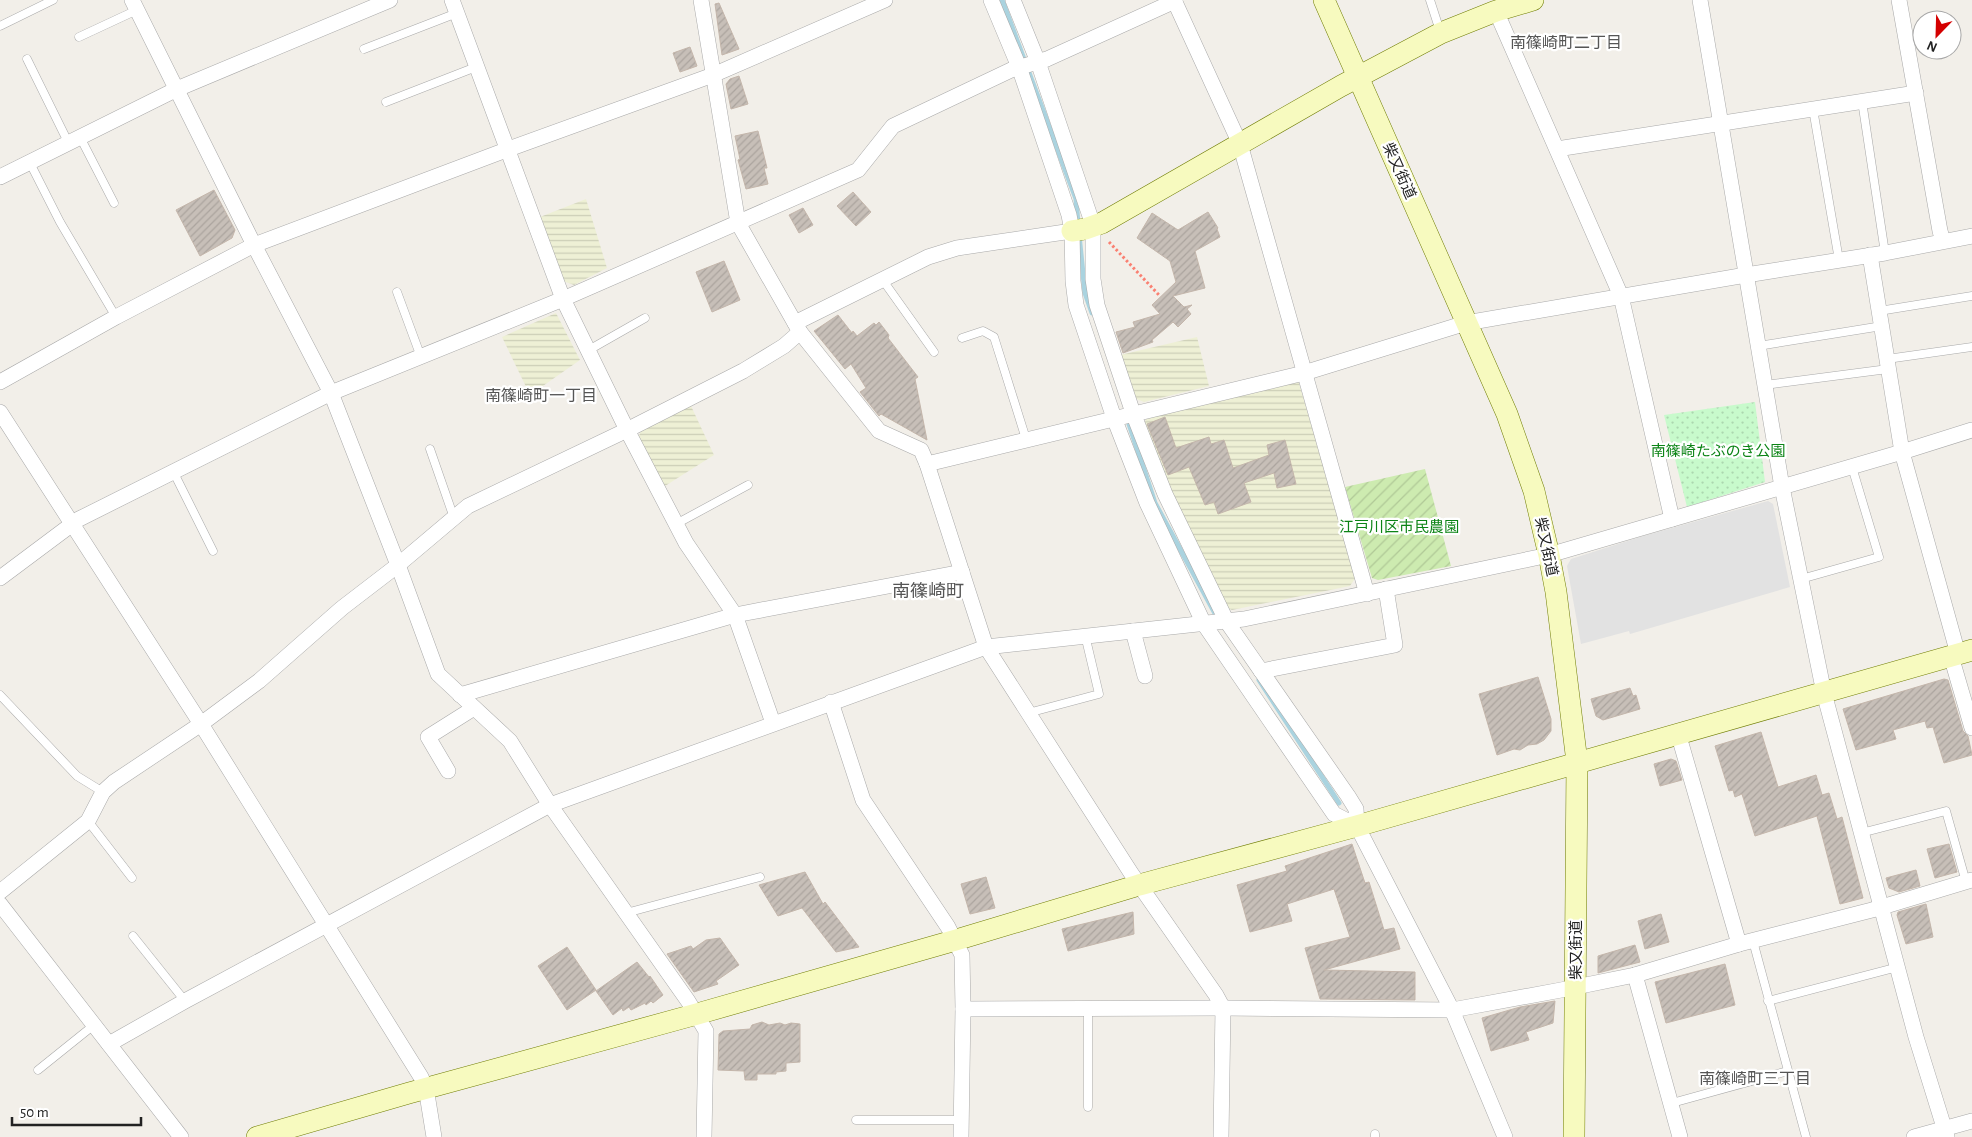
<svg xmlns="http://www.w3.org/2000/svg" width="1972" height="1137" font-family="'Alegreya Sans','Noto Sans JP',sans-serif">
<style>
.farmland{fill:url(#farmland-rules)}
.park{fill:url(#park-dots)}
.garden{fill:url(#garden-furrows)}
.parking{fill:#e2e2e2}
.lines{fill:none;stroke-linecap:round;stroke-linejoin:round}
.stream{stroke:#aad3df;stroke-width:5}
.building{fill:url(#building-hatch);stroke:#c4b6ab}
.lane-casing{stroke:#a9a9a9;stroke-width:9}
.street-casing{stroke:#a9a9a9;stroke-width:16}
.secondary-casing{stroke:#707d05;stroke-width:22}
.path{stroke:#fa8072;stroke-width:3;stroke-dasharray:2.5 2.5;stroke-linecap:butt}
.lane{stroke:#fff;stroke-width:8}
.street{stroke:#fff;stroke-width:15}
.secondary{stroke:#f7fabf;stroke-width:21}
.labels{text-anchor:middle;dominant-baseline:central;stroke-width:4.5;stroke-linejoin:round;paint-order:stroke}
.street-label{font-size:15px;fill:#222;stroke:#fff}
.park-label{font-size:15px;fill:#0c8416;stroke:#fff}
.neighbourhood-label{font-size:16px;fill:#555;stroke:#fff}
.quarter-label{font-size:18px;fill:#555;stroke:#fff}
</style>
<defs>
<pattern id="farmland-rules" width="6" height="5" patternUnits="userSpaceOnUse" patternTransform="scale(1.25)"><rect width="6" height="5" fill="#eef0d5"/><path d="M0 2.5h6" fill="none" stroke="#ccceb7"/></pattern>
<pattern id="park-dots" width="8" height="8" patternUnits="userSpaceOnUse" patternTransform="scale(1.25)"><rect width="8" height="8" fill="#c8facc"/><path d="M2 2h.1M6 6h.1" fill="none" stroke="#acd6af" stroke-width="1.8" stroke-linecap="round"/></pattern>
<pattern id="garden-furrows" width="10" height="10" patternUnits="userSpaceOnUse" patternTransform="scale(1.25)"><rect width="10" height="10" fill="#cdebb0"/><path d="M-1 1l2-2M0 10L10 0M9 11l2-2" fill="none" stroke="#b0c997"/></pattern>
<pattern id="building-hatch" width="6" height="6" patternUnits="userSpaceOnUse" patternTransform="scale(1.25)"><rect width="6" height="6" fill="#c7bfb8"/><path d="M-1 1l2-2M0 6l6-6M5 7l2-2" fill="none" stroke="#aba49e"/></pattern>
</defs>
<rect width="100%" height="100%" fill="#f2efe9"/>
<g class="farmland">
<polygon points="586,199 607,268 574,285 563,281 540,217"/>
<polygon points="556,313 580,360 530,395 502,337"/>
<polygon points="1197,337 1209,386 1144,402 1134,398 1120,355"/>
<polygon points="1298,380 1356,577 1350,586 1232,610 1223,606 1177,515 1143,426 1147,417"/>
<polygon points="691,406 714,455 665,486 638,438 641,431"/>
</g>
<polygon class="park" points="1755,402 1765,482 1687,507 1664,415"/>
<polygon class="garden" points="1425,469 1451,566 1378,580 1372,578 1345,487"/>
<polygon class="parking" points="1768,501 1773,504 1790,587 1630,634 1629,631 1581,644 1567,566 1571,559 1643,536"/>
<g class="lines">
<g class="stream">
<polyline points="1002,0 1076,199 1078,224"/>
<polyline points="1079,235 1085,293 1092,313"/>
<polyline points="1127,418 1155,503 1217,617"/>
<polyline points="1259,680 1339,803"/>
</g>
</g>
<g class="building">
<polygon points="719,3 739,49 722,55 715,4"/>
<polygon points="690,47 697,66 680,72 673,53"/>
<polygon points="739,76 748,104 731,109 726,84 730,79"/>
<polygon points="758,131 767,168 764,168 768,184 746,189 738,160 740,159 735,136"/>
<polygon points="214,190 235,230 232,238 200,256 176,210"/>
<polygon points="853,192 871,212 856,226 837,206"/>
<polygon points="803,208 813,225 799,233 789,215"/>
<polygon points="1208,212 1218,228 1217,229 1220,237 1195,251 1205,288 1173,296 1184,307 1192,305 1187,309 1191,314 1178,327 1173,322 1152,340 1153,342 1123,353 1116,332 1135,327 1133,322 1160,314 1152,305 1176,282 1170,261 1137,238 1152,213 1178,230"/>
<polygon points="724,261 740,300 712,312 696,272"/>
<polygon points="838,315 852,333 853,331 857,336 874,323 876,325 879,322 889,335 888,338 918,377 915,379 927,440 881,414 879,416 860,392 866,388 851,364 845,369 814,331"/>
<polygon points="1165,417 1176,448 1209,437 1211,444 1224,440 1233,468 1269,455 1267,445 1285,440 1296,484 1277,488 1274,473 1244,483 1251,502 1218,514 1214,502 1205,505 1189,467 1168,475 1147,424"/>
<polygon points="1538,677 1551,719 1551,731 1544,740 1537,744 1528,745 1520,750 1514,749 1497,755 1479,694"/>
<polygon points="1944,679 1948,680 1963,731 1968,736 1972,755 1944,763 1933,727 1927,728 1925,721 1893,730 1896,739 1856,750 1843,709"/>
<polygon points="1630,688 1633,696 1636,695 1640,709 1603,720 1596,716 1591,699"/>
<polygon points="1761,732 1778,787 1816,775 1822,795 1829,793 1837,819 1842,817 1863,898 1840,904 1817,816 1755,836 1742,794 1735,797 1733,790 1729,791 1715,746"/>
<polygon points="1671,759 1676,761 1682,780 1660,786 1654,764"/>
<polygon points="1352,844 1365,883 1369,882 1384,930 1394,928 1400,949 1324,970 1415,972 1415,1000 1320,999 1305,948 1350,937 1334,889 1287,904 1292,921 1250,932 1237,885 1287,871 1285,866"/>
<polygon points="1949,844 1957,872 1935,878 1927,849"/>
<polygon points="1916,870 1920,886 1899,892 1889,888 1886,878"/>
<polygon points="805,872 823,904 825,902 859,947 836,952 802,908 778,916 759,885"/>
<polygon points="986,877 995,908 970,914 961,884"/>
<polygon points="1926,904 1933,937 1906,944 1897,915 1898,912"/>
<polygon points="1133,912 1134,934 1068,951 1062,929"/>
<polygon points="1661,914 1669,942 1645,949 1638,921"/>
<polygon points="720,938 739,965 716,981 718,984 694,992 667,954 691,946 693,949 706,940"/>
<polygon points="1635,945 1640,962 1598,973 1598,956"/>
<polygon points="567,947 596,990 567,1010 538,966"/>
<polygon points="637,962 649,977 650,976 663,995 653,1003 651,1001 646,1005 645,1003 631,1010 629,1007 623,1011 622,1008 613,1015 596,991"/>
<polygon points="1725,964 1735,1005 1666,1023 1655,982"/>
<polygon points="1555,1001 1553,1023 1526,1032 1529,1040 1491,1051 1482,1018 1520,1007"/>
<polygon points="762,1022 769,1025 780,1023 785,1025 791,1023 800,1024 800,1062 786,1063 786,1071 776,1072 776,1074 757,1074 757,1080 745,1080 744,1071 718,1070 719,1034 723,1031 750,1029 752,1025"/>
</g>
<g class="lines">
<g class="lane-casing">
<g id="lane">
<polyline points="1430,0 1440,31"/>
<polyline points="0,26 53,0"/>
<polyline points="79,37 137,10"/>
<polyline points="364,49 457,13"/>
<polyline points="27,59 68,142"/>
<polyline points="1862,101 1885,253"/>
<polyline points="386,102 476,67"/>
<polyline points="1813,109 1839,260"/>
<polyline points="80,137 114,203"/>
<polyline points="30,163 60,222 116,317"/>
<polyline points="882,279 934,352"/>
<polyline points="397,292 421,357"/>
<polyline points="1879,311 1972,296"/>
<polyline points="962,338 983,331 994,337 1026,439"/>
<polyline points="1758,346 1882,326"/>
<polyline points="587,351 645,318"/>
<polyline points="1887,359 1972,347"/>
<polyline points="1765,385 1888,369"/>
<polyline points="430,449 454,518"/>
<polyline points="173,471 213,551"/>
<polyline points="676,524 748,485"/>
<polyline points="1801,579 1879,557 1852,467"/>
<polyline points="0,695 77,776 103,792"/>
<polyline points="1028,713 1099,694 1085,635"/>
<polyline points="88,821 132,878"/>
<polyline points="1861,833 1946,811 1966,882"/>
<polyline points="626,913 760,877"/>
<polyline points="133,936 185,1001"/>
<polyline points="1753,941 1806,1137"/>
<polyline points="1768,1001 1898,967"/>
<polyline points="38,1070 94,1025"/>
<polyline points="1672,1103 1788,1071"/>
<polyline points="1088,1107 1088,1009"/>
<polyline points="856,1120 961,1120"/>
<polyline points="1375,1134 1375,1137"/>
</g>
</g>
<g class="street-casing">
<g id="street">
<polyline points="132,0 254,245 331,393 398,565 438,674 510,741 550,805 688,1001 706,1031 704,1137"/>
<polyline points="452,0 563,299 627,430 686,543 735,615 773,723"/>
<polyline points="701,0 738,223 800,332 879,431 921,450 927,464 986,647 1131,873 1216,995 1223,1008 1221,1137"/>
<polyline points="991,0 1019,67 1069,215 1072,231 1073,281 1076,305 1114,418 1147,503 1204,624 1334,814 1357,826 1356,809 1348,796 1227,622 1165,494 1133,413 1097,305 1093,279 1093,225 1038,62 1013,0"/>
<polyline points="1174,0 1240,144 1367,594"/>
<polyline points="1700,0 1782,487 1824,693 1916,1037 1947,1137"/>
<polyline points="1899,0 1940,231 1943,241"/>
<polyline points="1496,11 1621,296 1672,519"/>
<polyline points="1557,149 1916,93"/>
<polyline points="0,177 177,89 390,0"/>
<polyline points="1870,255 1902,452 1958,654"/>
<polyline points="795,323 928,257 957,248 1072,231"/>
<polyline points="0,382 116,317 254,245 506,150 713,75 885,0"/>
<polyline points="0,412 201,724 421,1077 426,1088 434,1137"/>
<polyline points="927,464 1304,373 1466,323 1746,275 1885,253 1972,236"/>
<polyline points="0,578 79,519 331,393 563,299 858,170 893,126 1011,70 1047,59 1175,1"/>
<polyline points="1133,631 1145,676"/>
<polyline points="1951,656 1972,728"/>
<polyline points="1261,671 1395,645 1386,589"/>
<polyline points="460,695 735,615 962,572"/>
<polyline points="831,702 863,800 948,927 962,955 963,1009 961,1137"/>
<polyline points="1678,733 1739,944"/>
<polyline points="448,771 428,737 474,708"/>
<polyline points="1357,826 1452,1010 1505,1137"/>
<polyline points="0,892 88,821 103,792 114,782 201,724 259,681 342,608 398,565 468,506 627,430 743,371 784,346 800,332"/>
<polyline points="0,904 181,1137"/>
<polyline points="1635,975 1680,1137"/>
<polyline points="963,1009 1223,1008 1452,1010 1561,990 1635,975 1739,944 1872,910 1972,880"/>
<polyline points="109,1044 185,1001 550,805 986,647 1244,619 1549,555 1902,452 1972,430"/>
<polyline points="1914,1137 1972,1121"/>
</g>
</g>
<g class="secondary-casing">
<g id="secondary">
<polyline points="1324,0 1507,414 1534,491 1549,555 1556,592 1577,762 1574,1137"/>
<polyline points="1072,231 1085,229 1102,223 1341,86 1441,33 1496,11 1533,0"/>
<polyline points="257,1137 409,1093 697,1014 956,940 1139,885 1357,826 1972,650"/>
</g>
</g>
<polyline class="path" points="1109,242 1159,295"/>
<use href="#lane" class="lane"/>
<use href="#street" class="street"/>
<use href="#secondary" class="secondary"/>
</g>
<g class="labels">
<g class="street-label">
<text transform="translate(1399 171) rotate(66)">柴又街道</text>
<text transform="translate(1546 547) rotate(78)">柴又街道</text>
<text transform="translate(1576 950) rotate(-90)">柴又街道</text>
</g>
<g class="park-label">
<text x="1718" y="451">南篠崎たぶのき公園</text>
<text x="1399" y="527">江戸川区市民農園</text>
</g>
<g class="neighbourhood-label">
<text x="1566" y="43">南篠崎町二丁目</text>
<text x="541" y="396">南篠崎町一丁目</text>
<text x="1755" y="1079">南篠崎町三丁目</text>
</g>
<g class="quarter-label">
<text x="928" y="592">南篠崎町</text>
</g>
</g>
<g transform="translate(1937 35) rotate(203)"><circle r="24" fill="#ffffff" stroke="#a7a7a7"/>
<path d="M0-4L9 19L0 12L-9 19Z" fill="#d40000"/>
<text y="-8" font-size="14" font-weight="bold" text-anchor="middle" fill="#222222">N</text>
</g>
<path d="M12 1117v8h129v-8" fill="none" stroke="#222222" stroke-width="2.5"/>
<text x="20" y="1117" font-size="15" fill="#222222" stroke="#ffffff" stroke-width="4" paint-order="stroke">50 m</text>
</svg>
